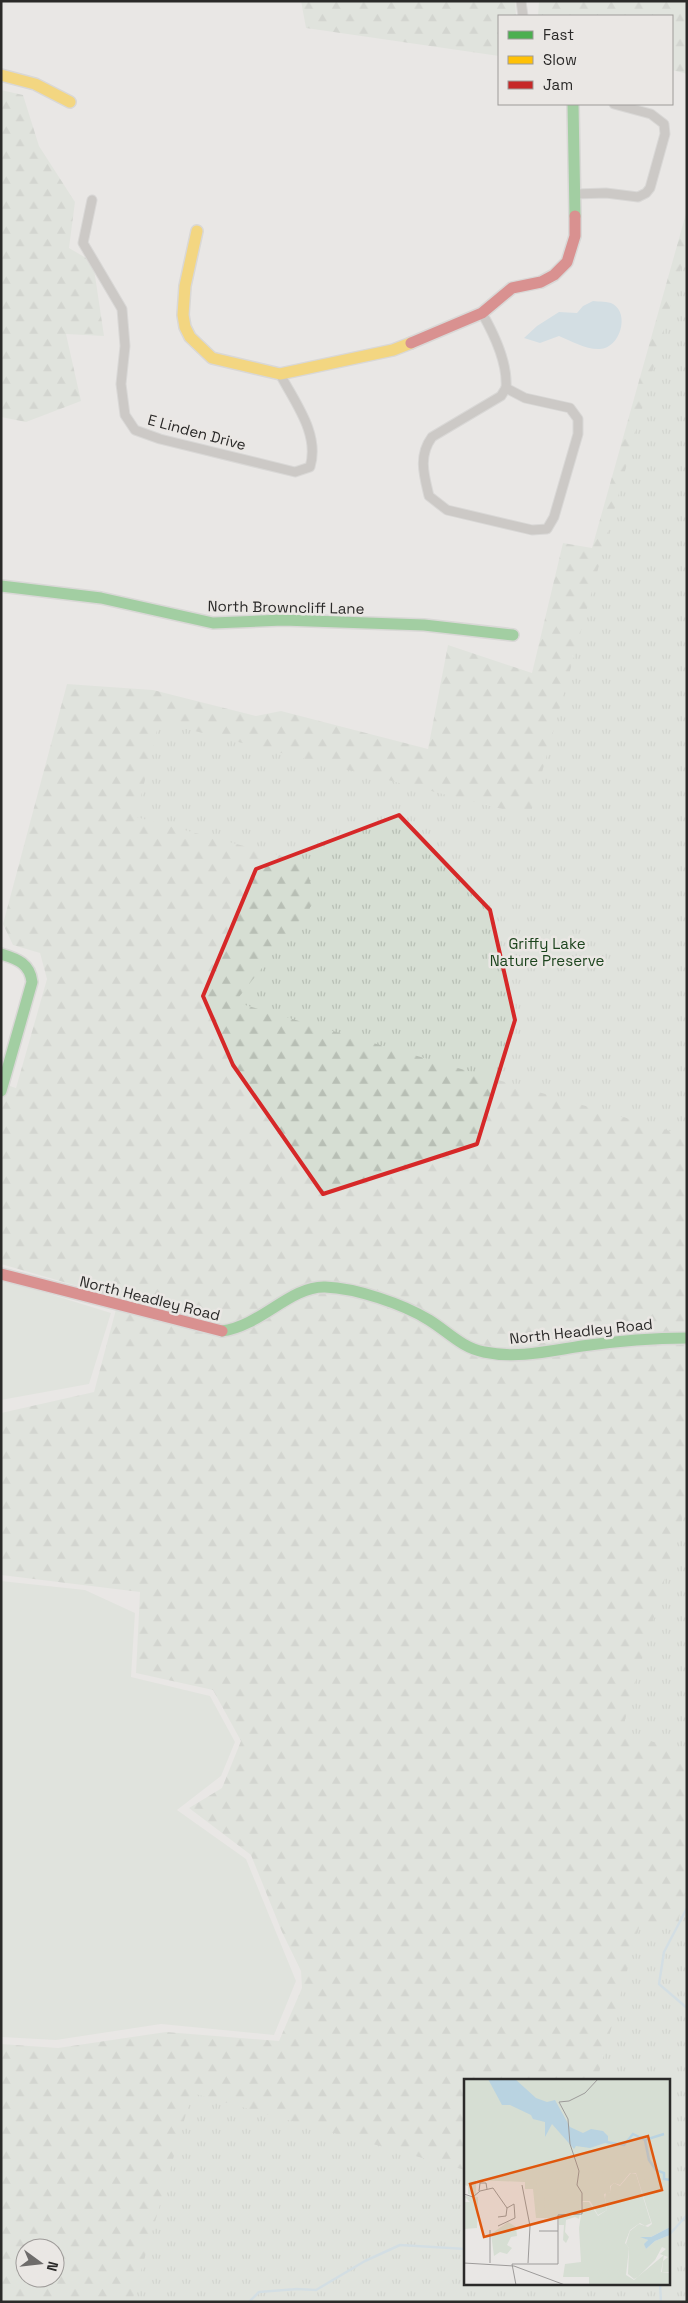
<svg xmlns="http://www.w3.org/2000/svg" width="688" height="2303" font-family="'Space Grotesk',sans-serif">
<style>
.green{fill:#d6ded3}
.forest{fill:url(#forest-firs);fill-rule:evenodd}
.park{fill:url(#park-tufts)}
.water{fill:#b9d3e1}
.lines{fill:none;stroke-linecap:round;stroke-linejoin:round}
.stream{stroke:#b9d3e1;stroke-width:2.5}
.street-casing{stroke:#c6c5c4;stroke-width:11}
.fast-casing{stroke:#c6c5c4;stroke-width:14}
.slow-casing{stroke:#c6c5c4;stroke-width:14}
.jam-casing{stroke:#c6c5c4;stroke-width:14}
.street{stroke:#a8a5a0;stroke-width:9}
.fast{stroke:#4caf50;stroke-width:11}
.slow{stroke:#ffc107;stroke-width:11}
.jam{stroke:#c62828;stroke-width:11}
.marked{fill:none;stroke:#d62828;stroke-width:4;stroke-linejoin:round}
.labels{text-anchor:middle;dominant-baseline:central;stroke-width:5;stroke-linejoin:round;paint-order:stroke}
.street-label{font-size:15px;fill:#2b2a29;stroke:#eae7e4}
.park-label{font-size:15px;fill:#1c441d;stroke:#eae7e4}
.inset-river{fill:none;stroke:#b9d3e1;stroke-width:2.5}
.inset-road{fill:none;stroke:#9d9b9a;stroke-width:1}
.view{fill:#df570d;fill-opacity:0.15;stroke:#df570d;stroke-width:2.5}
.inset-edge{fill:none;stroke:#2b2a29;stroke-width:2.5}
</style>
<defs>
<pattern id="forest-firs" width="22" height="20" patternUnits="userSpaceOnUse" patternTransform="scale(1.25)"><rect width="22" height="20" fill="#d6ded3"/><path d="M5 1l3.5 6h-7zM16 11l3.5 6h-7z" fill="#b8bfb5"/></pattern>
<pattern id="park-tufts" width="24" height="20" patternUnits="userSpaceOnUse" patternTransform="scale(1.25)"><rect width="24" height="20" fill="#d6ded3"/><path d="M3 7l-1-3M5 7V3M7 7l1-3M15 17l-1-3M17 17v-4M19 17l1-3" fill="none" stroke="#b8bfb5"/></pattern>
</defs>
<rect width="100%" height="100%" fill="#e9e7e5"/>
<g class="green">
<polygon points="1,1279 111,1313 89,1384 1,1400"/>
<polygon points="1,1581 85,1590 135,1613 131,1677 210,1696 235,1742 221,1776 177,1810 246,1859 296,1981 274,2035 161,2024 56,2040 1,2037"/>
</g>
<g class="forest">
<polygon points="301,1 515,1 516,16 499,16 499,56 306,28"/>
<polygon points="539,1 687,1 687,74 672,70 672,16 538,16"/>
<polygon points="1,90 23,95 39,146 75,202 69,248 93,262 104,336 66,334 81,401 26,422 1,417"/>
<path d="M687,210V2302H1V2044L58,2048L166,2032L279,2041L302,1988L301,1971L282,1932L251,1855L189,1808L222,1788L241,1741L213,1690L136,1673L140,1592L1,1575V1413L94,1392L119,1298L1,1264V1083L16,1088L47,979L40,953L13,945L3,924L67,684L153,690L256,716L281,711L428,749L448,645L532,673L563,543L592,548ZM466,2080H669V2284H466ZM25,2248H55V2278H25Z"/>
</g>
<g class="park">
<polygon points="687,246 687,1136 235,1002 316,900 304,862 136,817 159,722 530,816"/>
<polygon points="687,1500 687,1750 621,1734"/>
<polygon points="687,1883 687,2302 132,2302 192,2093 465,2170 466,2284 669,2284 669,2080 597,2080 640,1924 677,1926"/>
</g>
<path class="water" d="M593,301C599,302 608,301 613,304C630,314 620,348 600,349C587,350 571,341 559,336L540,343L524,338L537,326L559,312L577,313L583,306Z"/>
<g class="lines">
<g class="stream">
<polyline points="687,1908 664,1952 659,1984 687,2008"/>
<polyline points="669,2235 687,2215"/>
<polyline points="660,2284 661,2302"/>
<polyline points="249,2302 259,2292 297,2289 316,2290 365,2261 400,2245 466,2249"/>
</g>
<g class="street-casing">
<g id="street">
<polyline points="521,1 523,16"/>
<polyline points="575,194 606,193 638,197 646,193 650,188 665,134 664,124 651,114 614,104"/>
<path d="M92,200L83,243L122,309L125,346L121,384L125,415L135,430L160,439L295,472L310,467C320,434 295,403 280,374"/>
<path d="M482,313C494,334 508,363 506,388"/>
<path d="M506,388L525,398L570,408L578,419V434L554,517L547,529L532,530L447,510L429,496C424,475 418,456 432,437L501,396Z"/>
</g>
</g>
<g class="fast-casing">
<g id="fast">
<polyline points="573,104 575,216"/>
<polyline points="1,586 101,598 213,623 283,620 424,625 513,635"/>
<path d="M1,954C18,959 30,964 32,982L1,1091"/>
<path d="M222,1331C261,1326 290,1286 325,1287C356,1288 403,1304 429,1320C447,1331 462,1348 484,1352C517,1359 549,1351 582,1346C617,1341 652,1338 687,1338"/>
</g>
</g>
<g class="slow-casing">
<g id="slow">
<polyline points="1,75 35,84 70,102"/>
<polyline points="197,231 185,286 183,315 185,327 190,337 212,358 280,374 393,350 411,343"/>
</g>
</g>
<g class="jam-casing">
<g id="jam">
<polyline points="411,343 482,313 512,288 541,282 554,275 567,262 575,236 575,216"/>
<polyline points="1,1274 222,1331"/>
</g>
</g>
<use href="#street" class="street"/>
<use href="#fast" class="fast"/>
<use href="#slow" class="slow"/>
<use href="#jam" class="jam"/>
</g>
<path d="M0 0H688V2303H0ZM399,815L490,910L515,1020L477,1144L323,1194L233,1065L203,996L256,869Z" fill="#e9e7e5" fill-opacity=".55" fill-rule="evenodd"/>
<path class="marked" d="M399,815L490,910L515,1020L477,1144L323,1194L233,1065L203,996L256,869Z"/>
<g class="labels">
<g class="street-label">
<text transform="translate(197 432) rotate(15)">E Linden Drive</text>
<text transform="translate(286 607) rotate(1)">North Browncliff Lane</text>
<text transform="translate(150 1298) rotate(14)">North Headley Road</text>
<text transform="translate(581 1331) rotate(-6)">North Headley Road</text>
</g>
<g class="park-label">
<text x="547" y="943">Griffy Lake<tspan x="547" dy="17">Nature Preserve</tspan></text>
</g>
</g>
<g transform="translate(464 2079)">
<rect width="206" height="206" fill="#e9e7e5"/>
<path d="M167,94L172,95L187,144L181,147L176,144L166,151L161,164L165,169L162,196L170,201L200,176L197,193L206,194V206H125V198H99L101,185L117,183L115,149L119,123H125L134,137L143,131L141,119L142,114L147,113V107L150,104L156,107Z" fill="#d6ded3"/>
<path d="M0,0H206V148L187,158H178L184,161L181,166L182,170L191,162L206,156V193H198L199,182L204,178L196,175L202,170L198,168L191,181L174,198L170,200L164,195L165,169L162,165L166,152L175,145L184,148L188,145L172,94H166L156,106L150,104L146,107L147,113L140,115L143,131L134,136L126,122H118L115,140L111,138L102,141L101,153L105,158L102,164L99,161L100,146H95V139L104,135L91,139H72L69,110H61V103L12,101V116L4,115V107L0,106ZM0,117L14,118L13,149L0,150V123H6ZM44,143L52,148L53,157L47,158L43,166L48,169L43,175L36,173L30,177L27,155Z" fill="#d6ded3"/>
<path d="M0,0H112V5L93,11V17L102,22L122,17L134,0H206V101L178,100V69H156L155,66H141V74H94L93,119L81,117L80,131H73L72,100H0Z" fill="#d6ded3"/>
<path d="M24,0H51L72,19L83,23L91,21L106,48L119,54L127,50L139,52L144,57V63L126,69L112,67L110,70L88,45L81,58V43L69,40L67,36L46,26H38ZM206,148V156L191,162L182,170L180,165L184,161L176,158H187Z" fill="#b9d3e1"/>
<path class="inset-river" d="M181,61L185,81L192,91L200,94V100L207,101M142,63L160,66L169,55L181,61L200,55"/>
<path class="inset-road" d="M58,106L66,147L64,184M15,112L16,104H22L23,110M0,115L9,118L16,112L29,109L43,129L42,137L34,138M34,147L51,139L50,125L43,129M75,152H94M0,184L50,187L101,206M26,184V151M52,206L48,185H94V136L118,135V114L113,106L115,92L106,65L104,40L95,23L105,22L121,14L134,0"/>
<path class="view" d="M184,57L198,111L20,158L6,105Z"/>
<rect width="206" height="206" class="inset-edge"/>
</g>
<rect width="688" height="2303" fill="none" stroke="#2b2a29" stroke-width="5"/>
<rect x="498" y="15" width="175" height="90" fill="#eae7e4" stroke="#9e9b99"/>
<rect x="508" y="31" width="25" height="8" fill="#4caf50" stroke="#9e9b99"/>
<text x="543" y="40" font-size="15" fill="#2b2a29">Fast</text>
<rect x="508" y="56" width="25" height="8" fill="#ffc107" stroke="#9e9b99"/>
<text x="543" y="65" font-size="15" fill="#2b2a29">Slow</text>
<rect x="508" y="81" width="25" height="8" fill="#c62828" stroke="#9e9b99"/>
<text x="543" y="90" font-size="15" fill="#2b2a29">Jam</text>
<g transform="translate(40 2263) rotate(105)"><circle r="24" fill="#eae7e4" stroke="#9e9b99"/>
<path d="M0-4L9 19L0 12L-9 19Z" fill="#6e6c6b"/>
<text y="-8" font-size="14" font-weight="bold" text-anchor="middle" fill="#2b2a29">N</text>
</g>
</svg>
